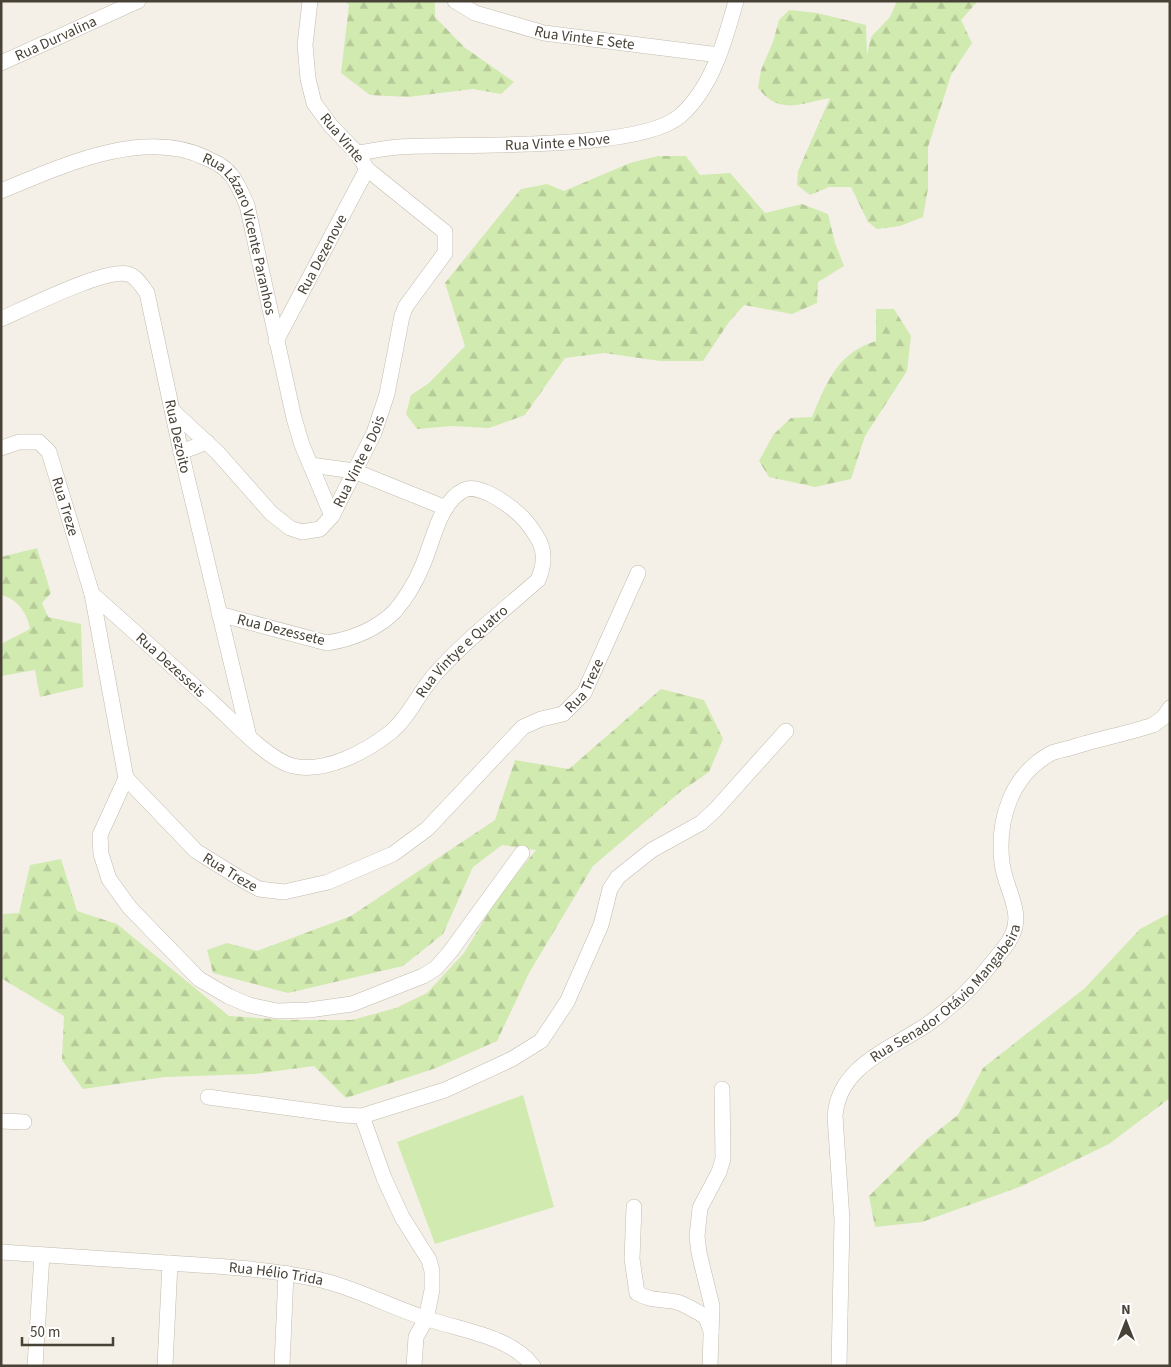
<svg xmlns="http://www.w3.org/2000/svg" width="1171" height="1367" font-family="'Source Sans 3',sans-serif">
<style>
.forest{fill:url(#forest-firs)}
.park{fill:#d1eab0}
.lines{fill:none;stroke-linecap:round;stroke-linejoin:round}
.minor-casing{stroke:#c3bbad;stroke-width:16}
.minor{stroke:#fff;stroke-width:15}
.labels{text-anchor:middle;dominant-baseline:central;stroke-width:4;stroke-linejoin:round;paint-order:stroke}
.street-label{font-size:15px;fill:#484136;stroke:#fff}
</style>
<defs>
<pattern id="forest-firs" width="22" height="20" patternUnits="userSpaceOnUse" patternTransform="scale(1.25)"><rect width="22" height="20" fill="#d1eab0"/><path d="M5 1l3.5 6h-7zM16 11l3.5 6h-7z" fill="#b5ca98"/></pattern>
</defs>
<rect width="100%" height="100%" fill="#f4f0e8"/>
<g class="forest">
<polygon points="345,1 435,1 435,17 464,47 514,82 501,94 473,89 408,97 370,95 341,73 349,5"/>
<path d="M897,1H978L961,20L972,43L951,75L928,147V188L923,217L900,226L877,229L868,222L851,187H829L810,195L797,185L798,171L830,98C801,103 780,116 758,88L761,70L773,42L779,20L789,10L817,13L866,25L867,55L871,37L890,17Z"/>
<polygon points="658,156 686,156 700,175 730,173 765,213 802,204 828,214 835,243 844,266 818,282 817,303 792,314 744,305 729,322 703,361 660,361 604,353 565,358 525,415 489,428 452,426 417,429 406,414 411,395 429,383 465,346 445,283 521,189 547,184 564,191 630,163"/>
<path d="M876,309H894L911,336L907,371L865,436L851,479L815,487L769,477L759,461L773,435L791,418L812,417C827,382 837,353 876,341Z"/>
<path d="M37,548L51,593L42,603L48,617L81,624L83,687L40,697L35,670L1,676V644L30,629C28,614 17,598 1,595V557Z"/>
<polygon points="661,689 704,700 723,739 709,772 680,792 593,866 529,973 497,1041 436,1068 346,1098 314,1066 255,1074 165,1077 83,1089 62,1060 64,1016 1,978 3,914 19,913 30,865 61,859 77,911 117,924 229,1016 287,1020 352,1020 396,1008 427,993 464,953 498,897 536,850 502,845 473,867 443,934 403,966 288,993 213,973 207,950 227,943 257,951 351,916 495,820 515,760 569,769"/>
<polygon points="1170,913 1170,1098 1109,1144 1022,1186 922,1222 875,1227 869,1196 926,1140 958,1115 983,1068 1085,988 1140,929"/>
</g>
<polygon class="park" points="523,1095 554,1207 435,1244 397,1142"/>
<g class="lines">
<g class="minor-casing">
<g id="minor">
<path id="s1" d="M455,1L475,13L544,33L719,55"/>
<path id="s2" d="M1,63L138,1"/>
<path id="s3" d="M357,153C371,151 385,148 399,147C459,143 638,152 680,116C712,88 725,41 736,1"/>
<path id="s4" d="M1,191C59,167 144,127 206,158C215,162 224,166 231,175C238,183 242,195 247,205L294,418L302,445L332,516"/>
<path id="s5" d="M1,319C26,308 105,268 128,274C136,276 142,286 147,293L181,452L249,737"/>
<path id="s6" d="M276,341L367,169"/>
<path id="s7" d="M174,412L218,453L271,513L290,528L302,532L320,529L332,516L374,433L387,394L402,316L406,306L445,253V232L367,169L357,153L331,126L314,103L308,79L305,45L310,1"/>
<path id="s8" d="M1,448L19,442H39L49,452L92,594L126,778L196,851L241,879L259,889L284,892L328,882L393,854L427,829L523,727L541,719L563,714L584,693L638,573"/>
<polyline points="181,452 207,442"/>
<polyline points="311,465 354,471 446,508"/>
<path id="s9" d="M92,594C133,630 173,667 213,703C233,721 268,760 293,766C327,773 365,752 391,732C410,716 420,690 437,672C467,639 504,610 538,580C545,564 546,549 535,534C525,517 507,503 490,494C482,491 473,486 464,490C438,503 433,544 421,569C415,583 405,599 395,611C377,629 352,639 327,643L219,614"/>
<polyline points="126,778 100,835 101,854 109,879 130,908 199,979 228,996 249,1005 277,1011 309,1010 352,1004 423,976 436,968 450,952 522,853"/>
<polyline points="208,1097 342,1115 362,1116 445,1090 512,1059 541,1041 567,1002 601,925 610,889 618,877 652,850 701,823 716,809 786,731"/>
<polyline points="362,1116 384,1178 402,1217 429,1260 432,1271 432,1290 426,1319 416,1337 414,1366"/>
<polyline points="1,1121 24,1122"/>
<path d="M634,1207L632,1259L637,1293C650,1301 662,1299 677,1302C687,1305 697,1312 706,1317L711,1331"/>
<path id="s10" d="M1,1252C57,1256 112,1259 167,1263C219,1266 271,1269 321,1280C359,1289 394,1309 431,1320C465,1331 511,1337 533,1366"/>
<polyline points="35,1366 42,1255"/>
<polyline points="165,1366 170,1263"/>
<polyline points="282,1366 286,1273"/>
<polyline points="710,1366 712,1306 699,1253 697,1236 700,1208 719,1172 723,1159 722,1089"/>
<path id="s11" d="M839,1366L842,1220L835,1116C839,1068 884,1052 920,1029C934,1021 947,1009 959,999C976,984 990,965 1004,948C1030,916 1006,895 1002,863C997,820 1011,777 1048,755C1054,751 1063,750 1070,748C1097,739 1126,734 1153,725L1163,718L1170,708"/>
</g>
</g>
<use href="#minor" class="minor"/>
</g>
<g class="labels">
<g class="street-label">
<text stroke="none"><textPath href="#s1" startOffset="136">Rua Vinte E Sete</textPath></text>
<text stroke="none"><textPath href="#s2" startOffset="60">Rua Durvalina</textPath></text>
<text transform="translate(342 138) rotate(50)">Rua Vinte</text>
<text stroke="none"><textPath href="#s3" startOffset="201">Rua Vinte e Nove</textPath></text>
<text stroke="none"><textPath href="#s4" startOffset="301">Rua Lázaro Vicente Paranhos</textPath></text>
<text stroke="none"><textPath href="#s6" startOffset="98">Rua Dezenove</textPath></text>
<text stroke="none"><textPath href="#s5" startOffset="310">Rua Dezoito</textPath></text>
<text stroke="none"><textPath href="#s7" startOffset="274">Rua Vinte e Dois</textPath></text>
<text stroke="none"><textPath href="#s8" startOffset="110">Rua Treze</textPath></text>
<text transform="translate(281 630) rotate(14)">Rua Dezessete</text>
<text stroke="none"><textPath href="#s9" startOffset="480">Rua Vintye e Quatro</textPath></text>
<text stroke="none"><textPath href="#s9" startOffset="106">Rua Dezesseis</textPath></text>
<text stroke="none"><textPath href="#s8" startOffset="965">Rua Treze</textPath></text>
<text stroke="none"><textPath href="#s8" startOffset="530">Rua Treze</textPath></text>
<text stroke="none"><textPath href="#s11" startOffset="421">Rua Senador Otávio Mangabeira</textPath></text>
<text stroke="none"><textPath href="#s10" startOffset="276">Rua Hélio Trida</textPath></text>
</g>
</g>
<rect width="1171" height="1367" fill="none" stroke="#484136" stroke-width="5"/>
<g transform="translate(1126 1322)" stroke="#ffffff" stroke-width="4" paint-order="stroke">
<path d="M0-4L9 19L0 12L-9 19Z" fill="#484136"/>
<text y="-8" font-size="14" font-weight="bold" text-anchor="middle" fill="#484136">N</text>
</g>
<path d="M22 1337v8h91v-8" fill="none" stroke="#484136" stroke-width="2.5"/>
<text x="30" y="1337" font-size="15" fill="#484136" stroke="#ffffff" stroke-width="4" paint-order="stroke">50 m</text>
</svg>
